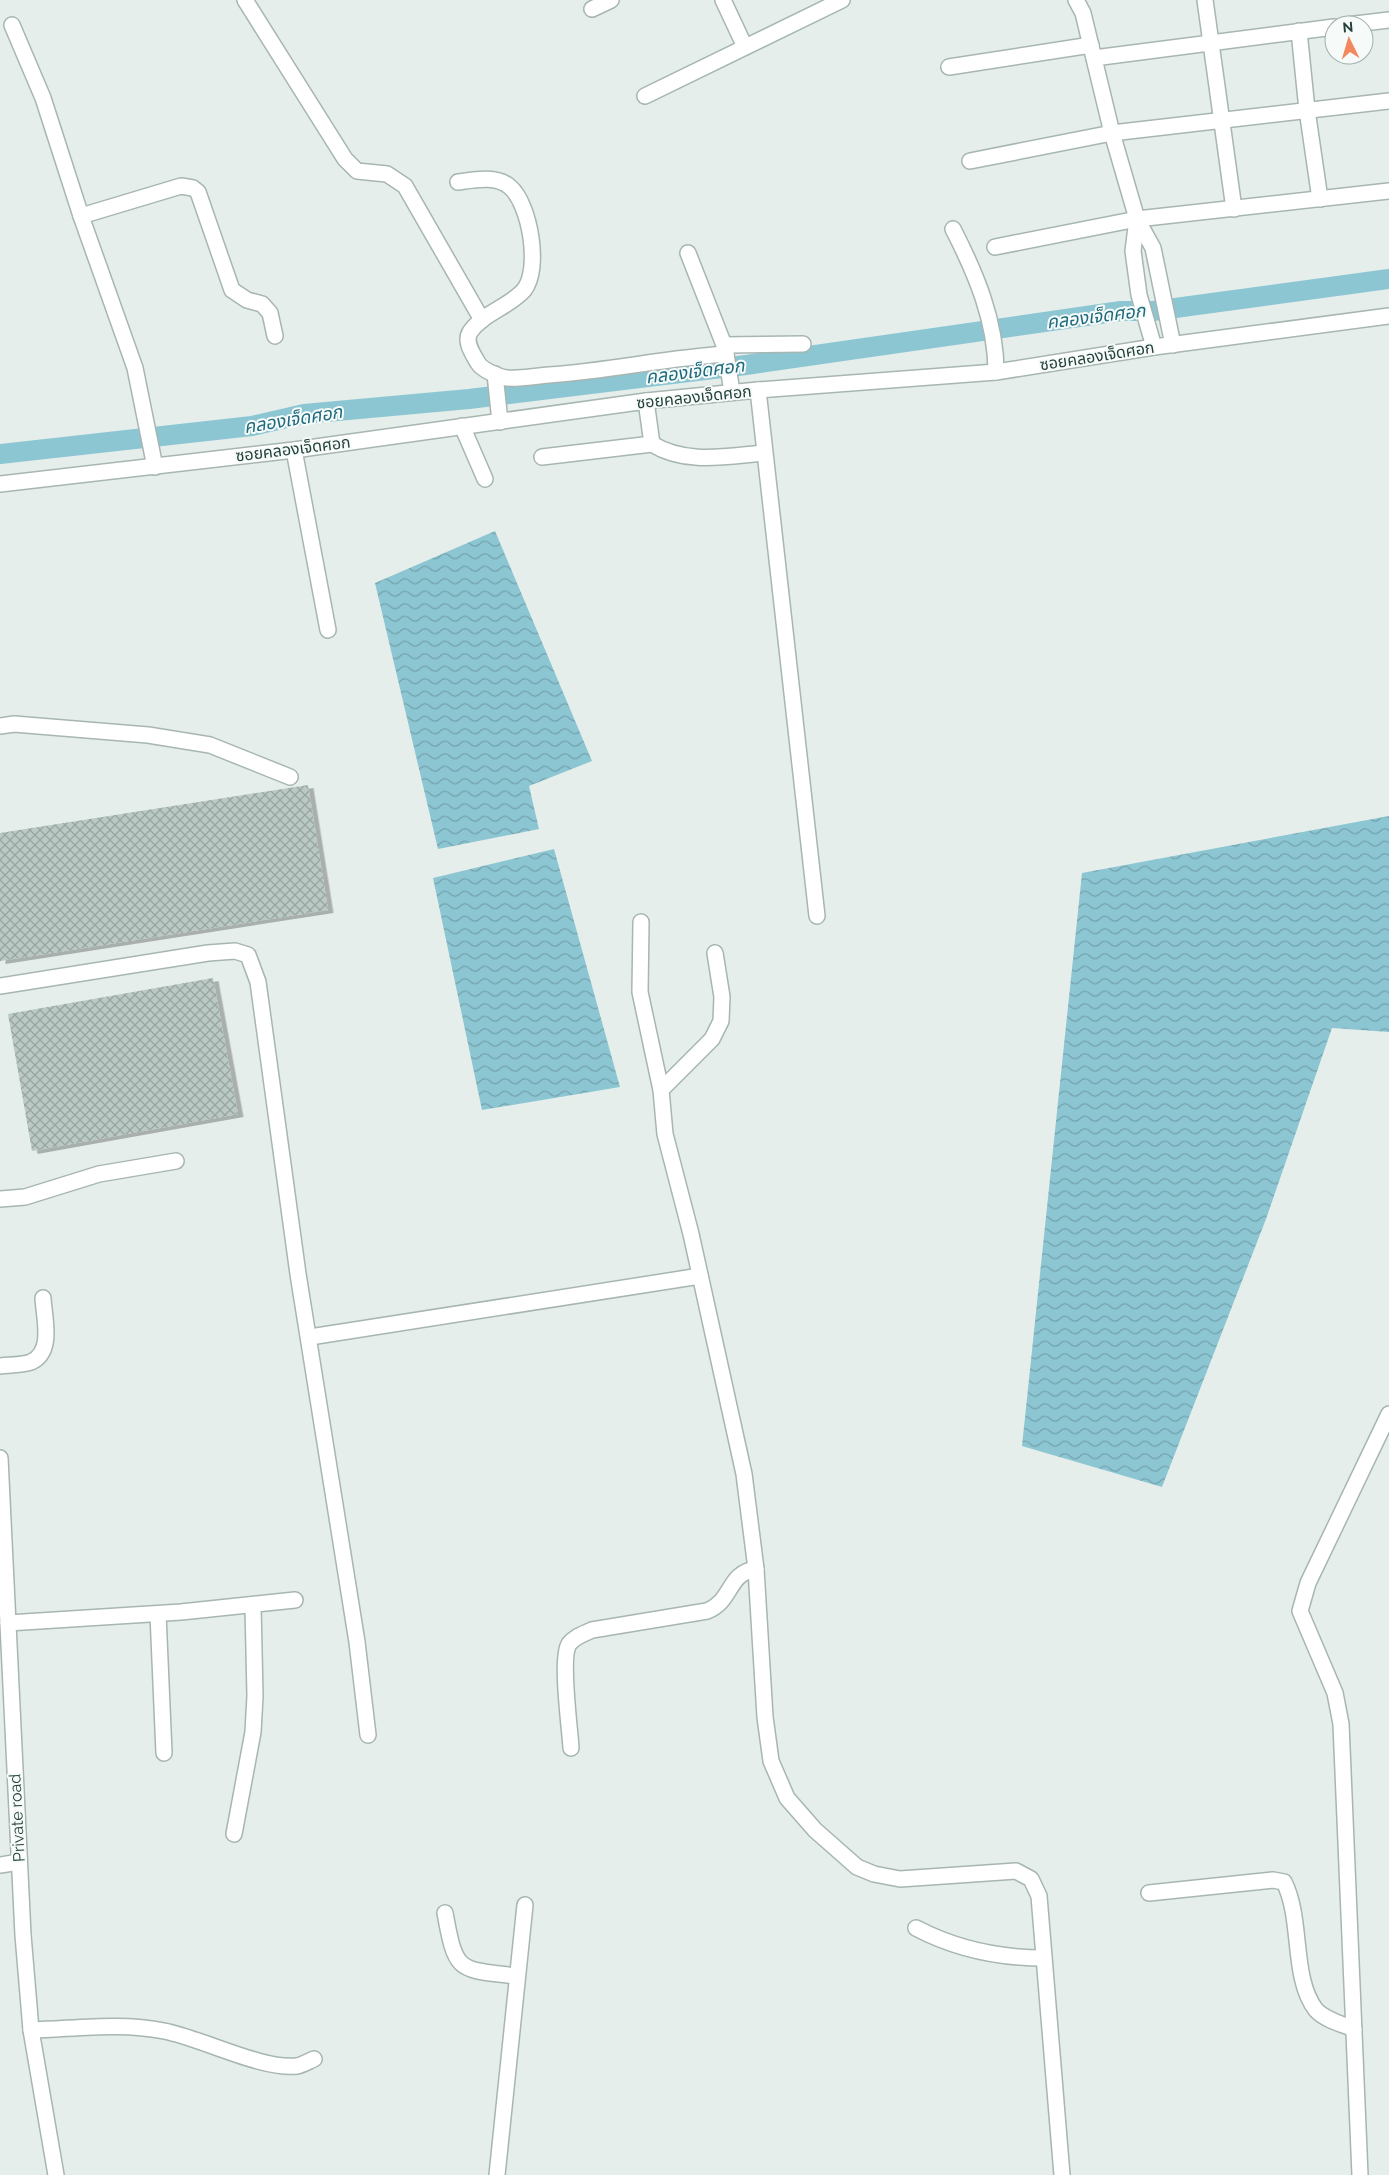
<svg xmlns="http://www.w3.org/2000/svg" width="1389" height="2175" font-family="Raleway,'Noto Sans Thai',sans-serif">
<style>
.water{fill:url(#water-waves)}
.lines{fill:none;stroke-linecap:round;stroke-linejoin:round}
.canal{stroke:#8dc6d3;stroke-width:20}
.building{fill:url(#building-cross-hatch);filter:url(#shadow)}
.minor-casing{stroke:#a7b6b2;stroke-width:18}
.minor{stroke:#fff;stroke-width:15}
.labels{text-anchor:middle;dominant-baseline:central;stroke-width:4;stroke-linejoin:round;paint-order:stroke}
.street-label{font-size:16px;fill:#23403a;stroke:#f6faf8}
.water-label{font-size:18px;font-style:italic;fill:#1c6a7e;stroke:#f6faf8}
</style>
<defs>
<pattern id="water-waves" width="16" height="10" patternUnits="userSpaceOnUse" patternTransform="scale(1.25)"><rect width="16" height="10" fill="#8dc6d3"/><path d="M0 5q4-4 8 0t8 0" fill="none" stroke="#73a2ac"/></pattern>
<pattern id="building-cross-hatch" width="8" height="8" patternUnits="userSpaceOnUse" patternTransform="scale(1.25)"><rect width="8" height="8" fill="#bac9c3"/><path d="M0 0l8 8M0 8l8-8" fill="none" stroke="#97a59f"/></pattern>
<filter id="shadow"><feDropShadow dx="5.5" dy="3" stdDeviation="0" flood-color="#0004"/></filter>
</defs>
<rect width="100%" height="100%" fill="#e5eeea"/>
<g class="water">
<polygon points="495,531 592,761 529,786 539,829 438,849 375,583"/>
<polygon points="1389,816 1389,1032 1332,1028 1266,1219 1162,1487 1022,1446 1082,873"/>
<polygon points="554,849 620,1087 482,1110 433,878"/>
</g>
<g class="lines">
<polyline class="canal" points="0,454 252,426 304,414 469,399 746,365 1121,311 1153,311 1389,279"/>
</g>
<g class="building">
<polygon points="308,785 328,910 0,961 0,833"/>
<polygon points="213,978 238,1114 32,1151 8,1014"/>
</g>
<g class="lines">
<g class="minor-casing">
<g id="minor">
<polyline points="245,0 345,159 357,171 387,174 405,186 482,320"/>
<polyline points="723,0 745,47"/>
<polyline points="1076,0 1083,13 1112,133 1137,219 1153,248 1173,345"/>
<polyline points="1205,0 1234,209"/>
<polyline points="592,9 611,0"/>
<polyline points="12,25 43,98 81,216 135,368 155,467"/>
<polyline points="1347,25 1389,20"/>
<polyline points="1299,31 1307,110 1320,199"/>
<polyline points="1094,58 1334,27"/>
<polyline points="949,67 1091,45"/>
<polyline points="645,96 842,0"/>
<polyline points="970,161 1112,133 1389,101"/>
<path d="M458,182C473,180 497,175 510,187C530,204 541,269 524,290C509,307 483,313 470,332C464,342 473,354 478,363C482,370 499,377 507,378C521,379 535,376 549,375C608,371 666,358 726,354L732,392"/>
<polyline points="81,216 181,186 193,188 198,192 232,290 247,300 262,304 270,313 275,336"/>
<polyline points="1137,219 1133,251 1139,295 1154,347"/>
<path d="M953,229C976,274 996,321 996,372"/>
<polyline points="995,247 1137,219 1389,191"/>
<polyline points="688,253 724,345 726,354"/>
<polyline points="724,345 803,344"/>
<polyline points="495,374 500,422"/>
<polyline points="758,390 817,916"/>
<polyline points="462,426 485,479"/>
<path d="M652,444C686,465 727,456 764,453"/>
<polyline points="294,450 328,630"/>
<polyline points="542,457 652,444 646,401"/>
<polyline points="0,484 294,450 646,401 758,390 996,372 1154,347 1389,316"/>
<polyline points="0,726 14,724 148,735 210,745 290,777"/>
<polyline points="641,922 640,992 661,1090 665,1134 691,1234 744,1474 756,1569 765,1717 771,1761 787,1798 815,1830 857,1867 874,1874 900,1879 1016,1871 1031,1879 1039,1896 1062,2175"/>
<polyline points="0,986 208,953 235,951 248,955 258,982 298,1274 357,1642 368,1735"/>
<polyline points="661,1090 712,1039 721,1021 722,997 715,953"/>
<polyline points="0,1199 25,1197 99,1174 176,1161"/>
<polyline points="310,1337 700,1276"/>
<path d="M0,1366C10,1365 22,1365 31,1362C54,1352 44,1318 43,1298"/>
<polyline points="0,1458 23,1935 31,2030 56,2175"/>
<polyline points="158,1614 164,1753"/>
<polyline points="8,1623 181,1612 295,1600"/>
<path d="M571,1748C570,1729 560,1658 569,1644C575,1636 584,1634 592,1630L707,1611C733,1601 727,1573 756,1569"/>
<polyline points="234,1834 253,1732 255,1696 253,1606"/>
<polyline points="0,1865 19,1862"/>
<path d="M1149,1893L1273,1880L1284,1882C1303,1919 1291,1978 1316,2010C1325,2020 1342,2024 1354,2029"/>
<path d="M445,1913C456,1974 458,1969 517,1976"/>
<path d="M916,1928C956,1949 999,1958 1044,1958"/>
<path d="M31,2030C74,2029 121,2022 164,2031C201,2038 262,2070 297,2066C302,2065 309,2061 314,2059"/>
<polyline points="497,2175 525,1905"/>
<polyline points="1360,2175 1341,1724 1335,1693 1300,1611 1308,1583 1389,1414"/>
</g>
</g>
<use href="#minor" class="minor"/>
</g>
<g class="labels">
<g class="street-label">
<text transform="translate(1097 356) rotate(-9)">ซอยคลองเจ็ดศอก</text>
<text transform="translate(694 397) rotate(-6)">ซอยคลองเจ็ดศอก</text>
<text transform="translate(293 449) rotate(-7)">ซอยคลองเจ็ดศอก</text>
<text transform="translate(17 1818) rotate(-93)">Private road</text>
</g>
<g class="water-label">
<text transform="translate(1096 316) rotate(-7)">คลองเจ็ดศอก</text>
<text transform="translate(695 371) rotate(-7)">คลองเจ็ดศอก</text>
<text transform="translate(293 419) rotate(-9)">คลองเจ็ดศอก</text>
</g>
</g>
<g transform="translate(1349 40) rotate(355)"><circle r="24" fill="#f6faf8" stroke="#a2b0ac"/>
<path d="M0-4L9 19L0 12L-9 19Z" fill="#f3885e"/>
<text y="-8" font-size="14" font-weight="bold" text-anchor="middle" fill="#23403a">N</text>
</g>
</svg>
